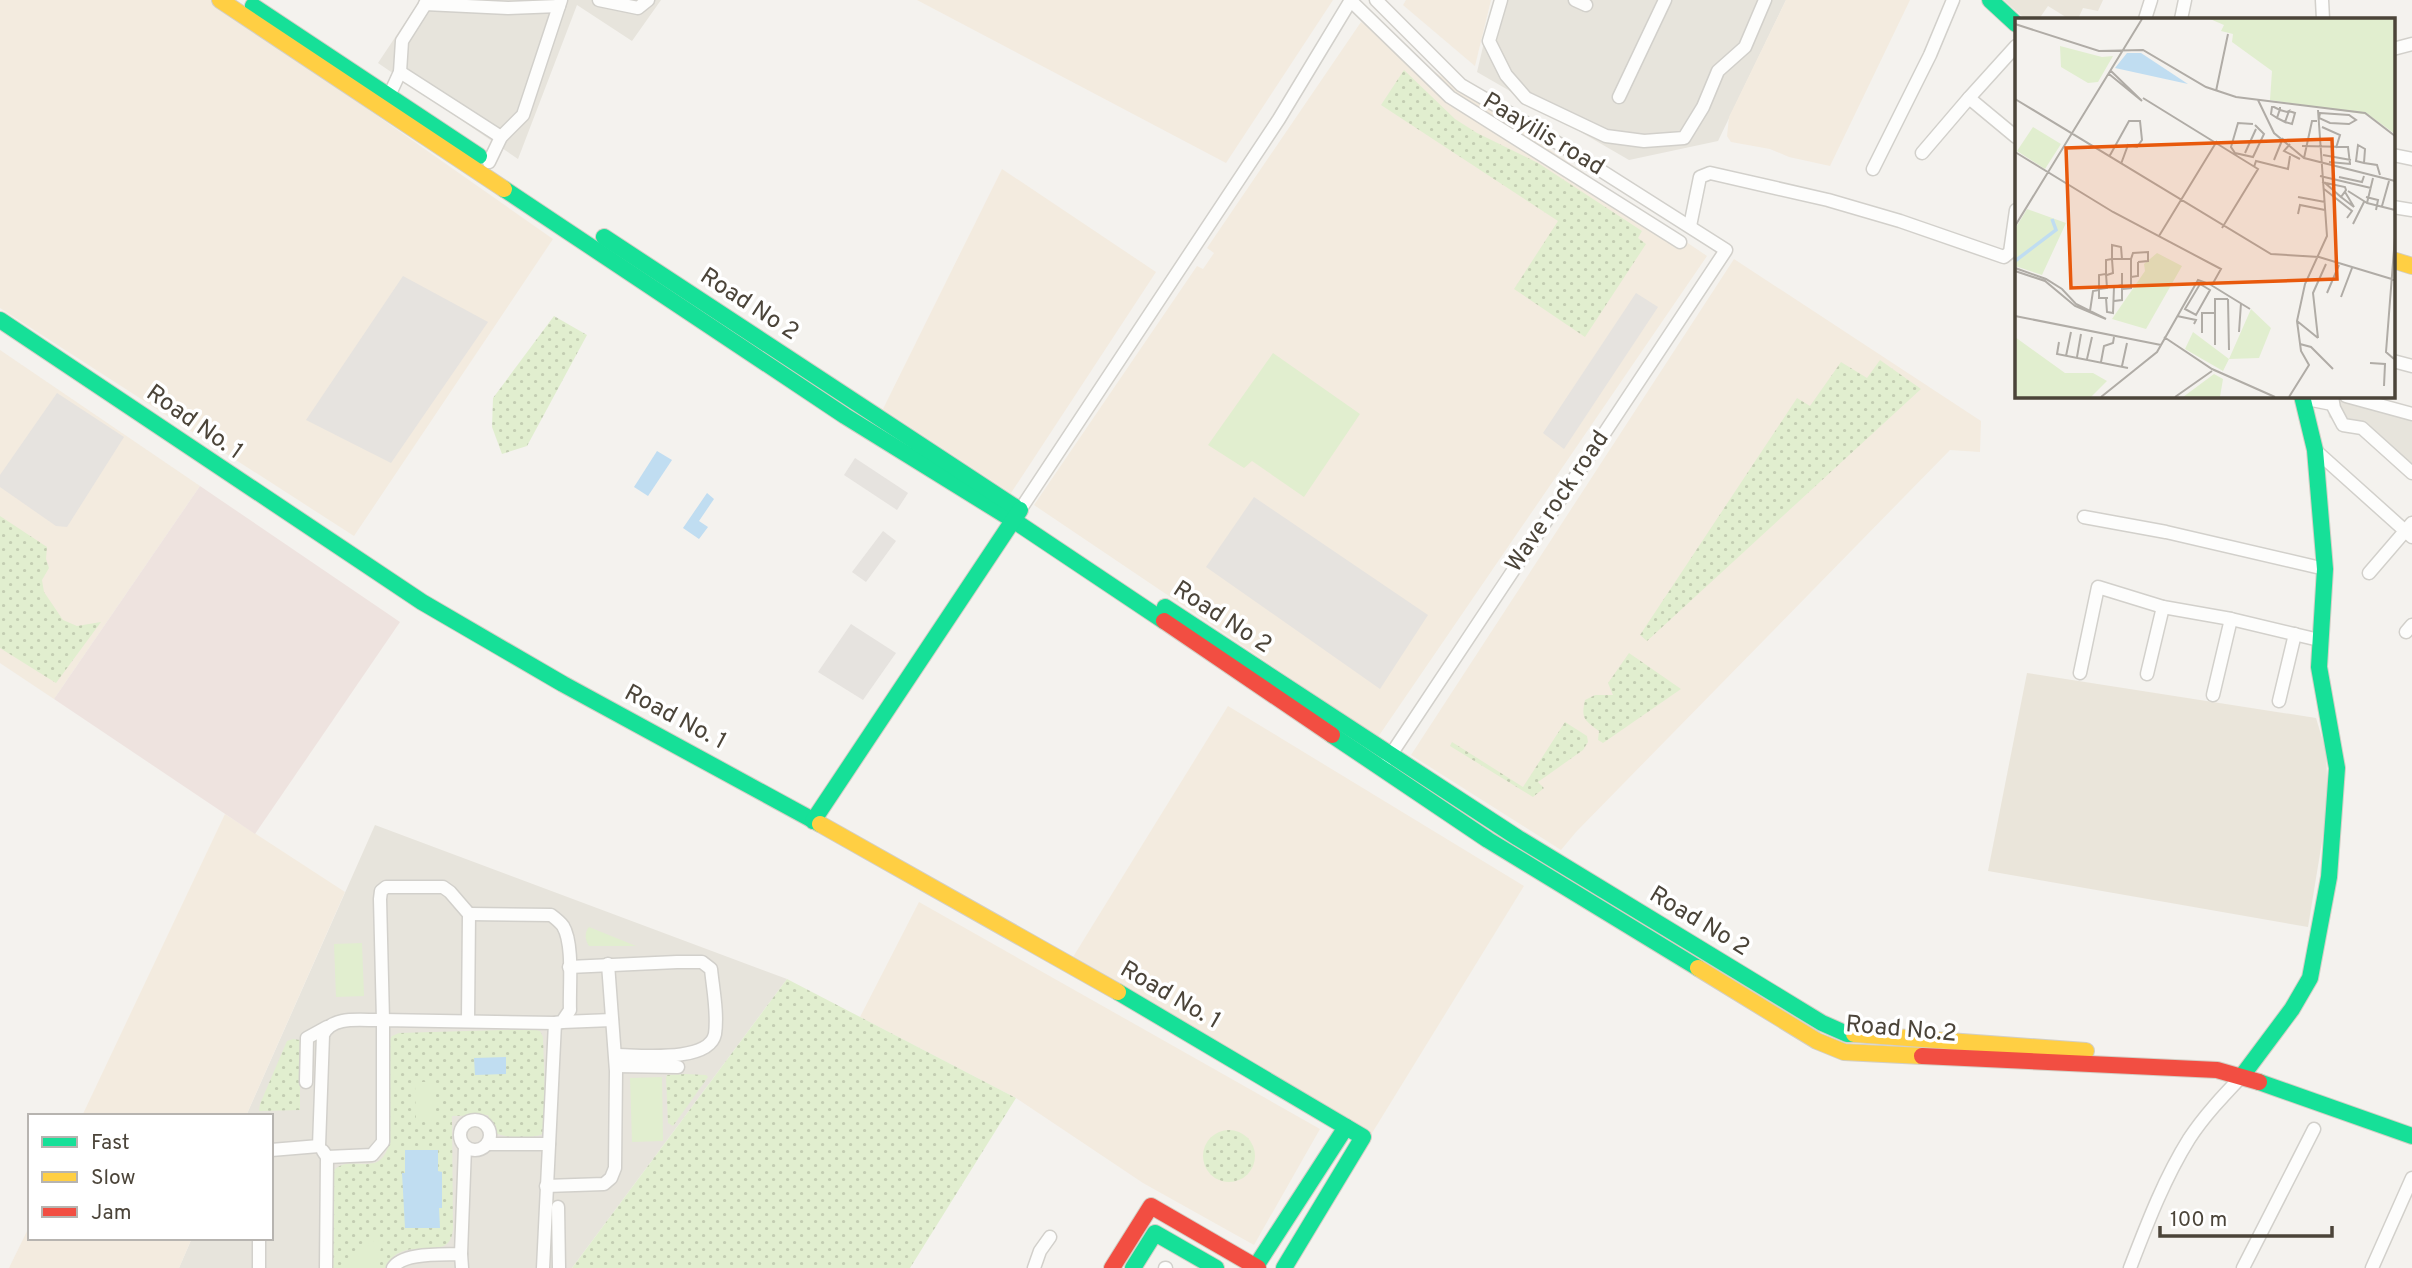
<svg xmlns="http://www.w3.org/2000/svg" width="2412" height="1268" font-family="Overpass,sans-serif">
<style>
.residential{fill:#e7e4dc}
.commercial{fill:#f3ebdf}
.education{fill:#eae5da}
.medical{fill:#eee3df}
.grass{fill:url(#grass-dots)}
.park{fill:#e1eecf}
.parking{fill:#e6e3df}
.water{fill:#c0ddf1}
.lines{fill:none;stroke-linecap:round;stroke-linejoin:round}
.street-casing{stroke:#d2d0cb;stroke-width:15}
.fast-casing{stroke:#d3cfc5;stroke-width:18}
.slow-casing{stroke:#d3cfc5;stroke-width:18}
.jam-casing{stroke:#d3cfc5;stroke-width:18}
.street{stroke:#fdfdfc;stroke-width:12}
.fast{stroke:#16e098;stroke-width:16}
.slow{stroke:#ffcf43;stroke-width:16}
.jam{stroke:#f24e42;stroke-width:16}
.labels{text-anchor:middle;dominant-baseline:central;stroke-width:7;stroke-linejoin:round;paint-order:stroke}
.street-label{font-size:24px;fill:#4b4439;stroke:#fff}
.inset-river{fill:none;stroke:#c0ddf1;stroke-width:3.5}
.inset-road{fill:none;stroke:#b0aca6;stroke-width:2}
.view{fill:#e8590c;fill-opacity:0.15;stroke:#e8590c;stroke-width:3.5}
.inset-edge{fill:none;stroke:#4b4439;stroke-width:3.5}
</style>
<defs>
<pattern id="grass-dots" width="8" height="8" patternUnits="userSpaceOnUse" patternTransform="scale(1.75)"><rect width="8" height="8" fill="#e1eecf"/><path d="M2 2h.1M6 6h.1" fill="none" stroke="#c3cdb2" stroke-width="1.8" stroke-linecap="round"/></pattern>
</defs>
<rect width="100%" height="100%" fill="#f4f2ee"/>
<g class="residential">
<polygon points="420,0 661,0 632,41 577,5 518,159 378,63"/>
<polygon points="1494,0 1786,0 1718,141 1629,160 1477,72"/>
<polygon points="2326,396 2362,396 2412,409 2412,475 2358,427 2341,426 2329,417"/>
<polygon points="375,825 787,979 572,1268 179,1268 192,1238 271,1238 271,1116 246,1116"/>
</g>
<g class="commercial">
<polygon points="0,0 212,0 553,239 354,536 0,308"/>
<polygon points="917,0 1333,0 1226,163"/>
<polygon points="1406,0 1491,0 1475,66 1403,5"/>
<polygon points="1786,0 1910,0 1830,166 1789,157 1770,149 1731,142 1727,136 1729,117"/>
<polygon points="1361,22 1707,256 1378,737 1034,505 1197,266 1203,269 1214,253 1207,248"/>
<polygon points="1002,169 1156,272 1011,493 883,409"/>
<polygon points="1734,259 1981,421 1980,452 1950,450 1576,832 1561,850 1411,755"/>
<polygon points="0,350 200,486 54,699 0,663"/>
<polygon points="1228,706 1524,886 1369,1138 1073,957"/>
<polygon points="225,814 345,892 246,1116 82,1116"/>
<polygon points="919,902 1320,1129 1254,1245 1143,1183 1016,1098 860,1017"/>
<polygon points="30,1225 30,1238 192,1238 179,1268 9,1268"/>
</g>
<g class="education">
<polygon points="2004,0 2103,0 2098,11 2083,8 2078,19 2069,19 2048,6 2039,19 2025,19"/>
<polygon points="2027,673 2316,718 2326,751 2328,805 2308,927 1988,871"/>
</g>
<polygon class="medical" points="200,486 400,622 255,834 54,699"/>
<g class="grass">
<polygon points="1404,70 1455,119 1477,133 1538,163 1642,231 1638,238 1646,244 1585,337 1514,289 1558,221 1381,105"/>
<polygon points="554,316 587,335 527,446 502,454 492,427 493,398"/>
<polygon points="1880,360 1921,389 1647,641 1640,635 1797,398 1810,406 1841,362 1867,378"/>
<polygon points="0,516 47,547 46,559 49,568 42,580 44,592 63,620 77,626 101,622 56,683 0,648"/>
<path d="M1629,653L1681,689L1603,743L1598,740L1599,731C1584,720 1581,718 1585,700L1595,695H1613L1608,683Z"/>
<polygon points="1565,722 1587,736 1588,742 1583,750 1538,782 1544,788 1533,797 1450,746 1452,742 1523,787"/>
<polygon points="787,979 1016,1098 910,1268 572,1268"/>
<path d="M533,1029L540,1031L543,1037L546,1128L543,1134C531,1139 505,1139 494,1132L488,1115L452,1116L453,1229C450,1264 413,1236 391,1259L389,1268H332L333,1171C350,1152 378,1179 388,1147L387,1043L392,1036L399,1033Z"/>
<polygon points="293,1039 300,1040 300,1110 259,1111 260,1104 287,1041"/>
<polygon points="686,1074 706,1075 708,1077 673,1126 668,1123 666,1078 667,1075"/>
<circle cx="1229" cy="1156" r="26"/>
</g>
<g class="park">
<polygon points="1273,353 1360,414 1304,497 1252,461 1244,468 1208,445"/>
<path d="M589,927L636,946H589C585,940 584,933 589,927Z"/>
<polygon points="362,943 364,996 336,997 334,944"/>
<polygon points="662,1077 663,1141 632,1142 630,1078"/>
<polygon points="415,1082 436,1082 436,1120 416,1121"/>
<polygon points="376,1240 383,1243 376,1262 370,1264 368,1268 343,1268 358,1258 360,1247 368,1246 369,1243"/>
</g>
<g class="parking">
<polygon points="403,276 488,322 391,463 306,420"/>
<polygon points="1636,293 1658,307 1564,449 1543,433"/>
<polygon points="57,393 124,437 67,527 56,526 0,487 0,475"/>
<polygon points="855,458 908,493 897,510 844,475"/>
<polygon points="1254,497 1428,615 1380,689 1206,567"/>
<polygon points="883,531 896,541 866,582 852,572"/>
<polygon points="851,624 896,653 863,700 818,672"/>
</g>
<g class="water">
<polygon points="657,451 672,460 648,496 634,487"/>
<polygon points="707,493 714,499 699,521 708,527 699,539 683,528"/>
<polygon points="506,1057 506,1074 475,1075 474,1058"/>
<polygon points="405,1150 438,1150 438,1171 442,1172 442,1208 439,1208 440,1228 405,1228 402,1173 405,1173"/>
</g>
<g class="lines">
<g class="street-casing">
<g id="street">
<polyline points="599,0 638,8 648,0"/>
<polyline points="1350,0 1450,97 1680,242"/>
<polyline points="1376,0 1461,85 1523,121 1726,250 1388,759"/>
<polyline points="1501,0 1489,41 1506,75 1526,98 1606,136 1644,141 1684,138 1703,107 1718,71 1745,47 1765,0"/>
<polyline points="1575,0 1586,5"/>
<polyline points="2322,0 2323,19"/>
<polyline points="425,4 508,8 559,6"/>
<polyline points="2145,19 2151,0"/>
<polyline points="2181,19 2185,0"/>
<polyline points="2016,46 1969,98 2016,137"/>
<polyline points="2393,49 2412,44"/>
<polyline points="400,72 501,137"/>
<polyline points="389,96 400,72 402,41 428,0"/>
<polyline points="1619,97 1665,0"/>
<polyline points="1922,153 1969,98"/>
<polyline points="2393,155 2412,159"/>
<polyline points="489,162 501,137 523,115 561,0"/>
<polyline points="1873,169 1930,55 1953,0"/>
<polyline points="2393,207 2412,210"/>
<polyline points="1690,226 1700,177 1710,173 1828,200 1900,221 2004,257 2010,252 2016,210"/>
<polyline points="2393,361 2412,366"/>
<polyline points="2346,396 2412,414"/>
<polyline points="2332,397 2334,408 2343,425 2362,428 2412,473"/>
<polyline points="2302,398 2332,404"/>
<polyline points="2315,450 2412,537"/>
<polyline points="1020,510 1279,119 1351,0"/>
<polyline points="2084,517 2166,532 2325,569"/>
<polyline points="2369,573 2412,523"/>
<polyline points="2406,632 2412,625"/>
<polyline points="2080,673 2098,587 2163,607 2231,619 2319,640"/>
<polyline points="2147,674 2163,607"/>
<polyline points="2213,695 2231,619"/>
<polyline points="2279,701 2295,634"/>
<path d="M569,967L677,962H702L711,969C713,989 718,1013 715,1034C709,1063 639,1055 616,1055"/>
<polyline points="562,1022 612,1020"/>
<polyline points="616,1066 678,1067"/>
<polyline points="306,1082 307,1038 327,1027"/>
<circle cx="475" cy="1135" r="15"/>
<polyline points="487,1144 549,1144"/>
<path d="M271,1150L319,1146L323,1035C332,1014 364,1021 383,1020L380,899L381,891L386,887H443L450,892L469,914L468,1020"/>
<polyline points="323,1151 327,1157 326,1268"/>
<path d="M327,1157L372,1155L383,1142V1020L555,1023L562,1022L570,1010C569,989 574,944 563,926C560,922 555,918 551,915L469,914"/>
<polyline points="546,1186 604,1184 611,1178 615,1168 616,1071 608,964"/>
<polyline points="558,1207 559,1268"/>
<polyline points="259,1238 259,1268"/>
<polyline points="461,1254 462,1268"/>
<path d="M393,1268C402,1252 443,1255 461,1254L465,1147"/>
<polyline points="543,1268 555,1023"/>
<polyline points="1034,1268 1040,1251 1050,1237"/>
<polyline points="1165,1268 1166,1268"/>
<path d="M2130,1268C2147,1224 2164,1179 2189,1139C2204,1116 2223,1096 2242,1076"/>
<polyline points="2243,1268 2314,1129"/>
<polyline points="2372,1268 2412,1178"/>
</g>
</g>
<g class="fast-casing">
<g id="fast">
<polyline points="1990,0 2016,24"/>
<polyline points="253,6 479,156"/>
<polyline points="504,189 845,416 1013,520 1164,621"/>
<polyline points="604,237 1015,507"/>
<polyline points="0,320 422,602 563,684 820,824"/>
<polyline points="1165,607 1518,838 1822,1023 1847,1034 1854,1034"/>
<polyline points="1332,735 1488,840 1698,968"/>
<polyline points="813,821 1020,510"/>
<polyline points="1118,992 1363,1137 1284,1268"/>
<polyline points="2242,1076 2292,1009 2310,978 2329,877 2337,768 2319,667 2325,569 2315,450 2302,396"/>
<polyline points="2259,1082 2412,1136"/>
<polyline points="1256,1266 1346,1127"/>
<polyline points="1133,1268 1155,1233 1216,1268"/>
</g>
</g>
<g class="slow-casing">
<g id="slow">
<polyline points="220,0 504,189"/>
<polyline points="2393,260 2412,266"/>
<polyline points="820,824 1118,992"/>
<polyline points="1698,968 1817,1041 1844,1052 1922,1056"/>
<polyline points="1854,1034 2086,1051"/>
</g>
</g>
<g class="jam-casing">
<g id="jam">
<polyline points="1164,621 1332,735"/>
<polyline points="1922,1056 2217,1070 2259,1082"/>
<polyline points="1112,1268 1151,1206 1258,1268"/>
</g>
</g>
<use href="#street" class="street"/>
<use href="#fast" class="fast"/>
<use href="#slow" class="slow"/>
<use href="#jam" class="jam"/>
</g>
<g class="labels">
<g class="street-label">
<text transform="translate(1543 135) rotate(31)">Paayilis road</text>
<text transform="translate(749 305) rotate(33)">Road No 2</text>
<text transform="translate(194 423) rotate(35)">Road No. 1</text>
<text transform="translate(1558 502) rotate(-56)">Wave rock road</text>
<text transform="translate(1222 618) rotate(33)">Road No 2</text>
<text transform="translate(675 718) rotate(28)">Road No. 1</text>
<text transform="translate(1699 922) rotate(31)">Road No 2</text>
<text transform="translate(1170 996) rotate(30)">Road No. 1</text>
<text transform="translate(1901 1030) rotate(5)">Road No.2</text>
</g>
</g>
<g transform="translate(2015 18)">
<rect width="380" height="380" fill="#f4f2ee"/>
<path d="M195,1H380V116L354,97L255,82L257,53L217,24L218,16L206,13L209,7ZM45,28L87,39L98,38L83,64L73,65L46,49ZM18,109L46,126L30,151L2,133ZM12,191L51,205L27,257L0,248V211ZM142,235L167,248L131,311L97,301L130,253L129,246ZM236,291L256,310L244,340L214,341L208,353L170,331L178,314L214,341ZM0,319L50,355H78L92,363L76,379H0ZM199,356L208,361L205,379H168Z" fill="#e1eecf"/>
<path d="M112,35H126L173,66L100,50Z" fill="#c0ddf1"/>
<path class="inset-river" d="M0,243L41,212L37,201"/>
<path class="inset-road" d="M0,6L84,33L128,32L191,69L221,79L350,95L380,118M94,56L127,83L96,53M201,73L213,16M128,80L243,151L207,210M0,81L256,236L304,239L380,262M243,82L259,115L289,140L380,163M305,95L334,97L341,102L334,106L315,105L304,100ZM262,100L256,96L257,89H259L265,92L272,94L274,93L270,104L262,100L264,94L265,92V89M270,104L277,106L280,95L274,93M238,106L223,105L216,129L220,135L238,139L249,116L240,107M307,109L325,117L321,130M275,126L269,133L285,141M287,128L333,129L335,146M0,134L98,194L206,251L197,267M230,135L241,111M308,137L336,142M94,139L114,103H125L127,122L122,129L113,127L106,146M289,140L297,103H302M259,142L268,120M314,144L336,146M349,145L350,131L343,127L341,143L349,145L362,147L365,157M239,149L241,143L273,151L275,138M305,158L356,170M324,159L347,164L349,158M358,160L352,185L380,192M307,164L311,165L330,169L331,172L326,179L310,165M309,171L337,193L332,200M333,173L352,185M283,179L310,184M326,179L339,189L330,174M351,179L363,182L361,192M367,188L374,163M283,196L285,187L310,192M338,206L349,184M0,208L127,1M144,218L202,123M0,250L31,261L47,271L61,286L91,301L60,288L30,263L0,253M92,257L98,255L97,241H116L118,235L133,234V243L123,244M116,259L123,258V244M185,266L195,272L181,297L170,291ZM196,267L235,291M85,271L92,270L91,256M84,272V257L91,256V242L97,241V227L106,229L107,241M312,275L324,247M326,279L337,250M91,280L92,294L98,295L99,269L107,267V255M213,281L214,332M99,283L107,282V271L116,270V241M75,293L78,273L84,272V280H93M0,298L146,327M162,298L181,302L179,306M282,303L303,320M224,314L226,285M187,315V295H200M149,319L197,351L260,379M303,320L298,275L311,246M44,324L42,336L113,350M285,326L296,329L318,351M200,327V281H213M51,338L56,314M62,339L66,316M72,341L77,319M379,341L371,334L380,219M86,344L89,328L98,325L99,319M355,345L370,346L369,368M107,348L112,325M86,379L142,334L183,262L197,267M160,379L197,353M274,379L294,347L286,333L282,303L290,266L312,218L303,92"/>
<path class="view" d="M317,121L322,261L56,270L51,130Z"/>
<rect width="380" height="380" class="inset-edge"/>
</g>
<rect x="28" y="1114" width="245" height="126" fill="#ffffff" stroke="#b7b4b0" stroke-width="2"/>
<rect x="42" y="1137" width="35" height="10" fill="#16e098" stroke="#b7b4b0" stroke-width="2"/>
<text x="91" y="1149" font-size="21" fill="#4b4439">Fast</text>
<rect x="42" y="1172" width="35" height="10" fill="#ffcf43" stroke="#b7b4b0" stroke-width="2"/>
<text x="91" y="1184" font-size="21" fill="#4b4439">Slow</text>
<rect x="42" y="1207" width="35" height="10" fill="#f24e42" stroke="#b7b4b0" stroke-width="2"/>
<text x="91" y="1219" font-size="21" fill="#4b4439">Jam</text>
<path d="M2160 1226v10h172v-10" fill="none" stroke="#4b4439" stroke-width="3.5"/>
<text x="2170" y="1226" font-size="21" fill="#4b4439" stroke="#ffffff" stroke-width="5" paint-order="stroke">100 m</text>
</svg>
